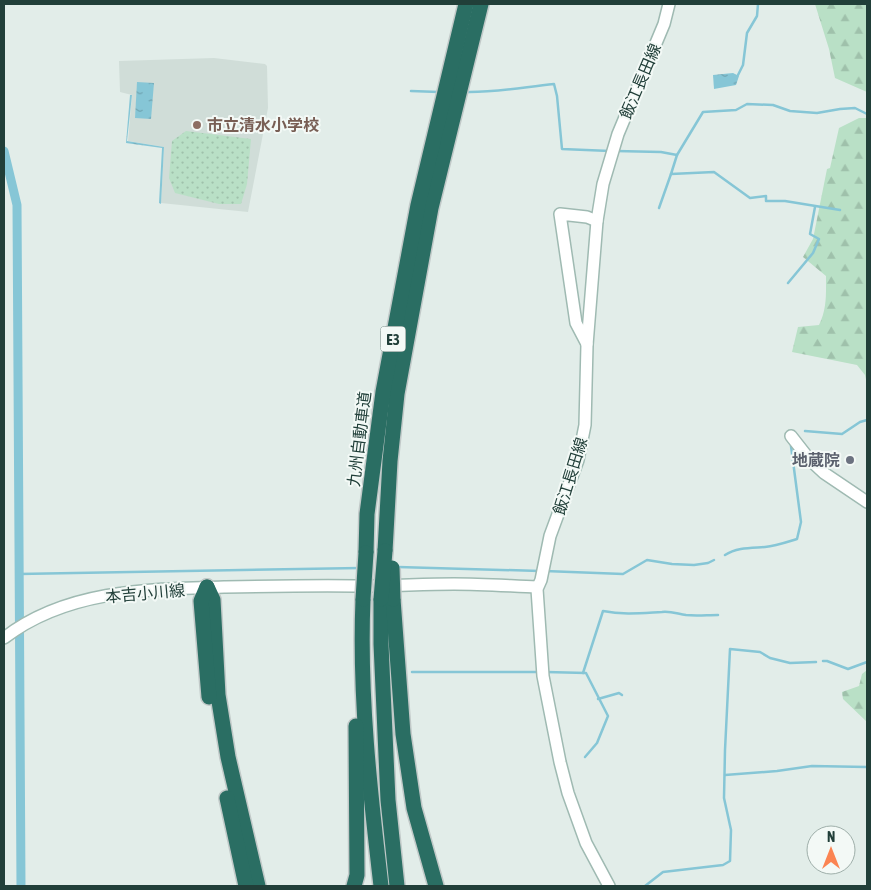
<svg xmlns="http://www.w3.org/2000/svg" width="871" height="890" font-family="'Asap Condensed','Noto Sans JP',sans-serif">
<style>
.built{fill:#d0ddd8}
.forest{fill:url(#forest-firs)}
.park{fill:url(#park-dots)}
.water{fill:url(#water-ripples)}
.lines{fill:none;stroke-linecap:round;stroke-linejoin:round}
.stream{stroke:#86c6d6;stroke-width:2.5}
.canal{stroke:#86c6d6;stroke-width:9}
.secondary-casing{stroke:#9fbab2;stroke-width:14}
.highway-casing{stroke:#c1c9c8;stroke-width:18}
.secondary{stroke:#fff;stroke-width:11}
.highway{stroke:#2a6e63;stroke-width:15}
.highway-bridge-casing{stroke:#c1c9c8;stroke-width:18;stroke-linecap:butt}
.highway-bridge{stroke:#2a6e63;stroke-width:15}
.education-dot{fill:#8d6e63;stroke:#f3f9f6;stroke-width:2}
.worship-dot{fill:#6b7280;stroke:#f3f9f6;stroke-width:2}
.labels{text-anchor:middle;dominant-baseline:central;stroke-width:4;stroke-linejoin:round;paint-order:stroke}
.shield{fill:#f3f9f6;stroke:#607772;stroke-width:1}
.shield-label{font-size:15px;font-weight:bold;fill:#213f39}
.street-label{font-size:16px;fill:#213f39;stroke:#f3f9f6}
.education-label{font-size:16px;font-weight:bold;fill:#785e54;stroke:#f3f9f6;text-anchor:start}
.worship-label{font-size:16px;font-weight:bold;fill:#5b616d;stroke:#f3f9f6;text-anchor:end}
</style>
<defs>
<pattern id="forest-firs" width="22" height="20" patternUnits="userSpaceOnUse" patternTransform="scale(1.25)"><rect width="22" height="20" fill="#b9e0c6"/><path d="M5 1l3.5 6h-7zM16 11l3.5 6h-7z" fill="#9fc1ab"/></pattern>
<pattern id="park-dots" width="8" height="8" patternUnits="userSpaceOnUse" patternTransform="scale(1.25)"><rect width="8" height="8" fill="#b9e0c6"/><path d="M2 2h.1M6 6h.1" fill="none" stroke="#9fc1ab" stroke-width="1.8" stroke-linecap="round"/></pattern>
<pattern id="water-ripples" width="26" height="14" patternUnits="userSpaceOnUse" patternTransform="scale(1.25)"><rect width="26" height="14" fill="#86c6d6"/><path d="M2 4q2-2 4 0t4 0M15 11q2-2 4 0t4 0" fill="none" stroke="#6da2af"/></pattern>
</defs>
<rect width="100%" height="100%" fill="#e2ede9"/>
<polygon class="built" points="214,58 265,64 267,66 268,108 248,212 161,203 164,147 128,141 132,95 120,92 119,61"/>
<g class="forest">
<polygon points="815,4 867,4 867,92 835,78 829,49"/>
<path d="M859,118H867V384L865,375L857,365L792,352L798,327L819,325C827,309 826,294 826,276L803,257L813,239L827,169L830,168L839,128Z"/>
<polygon points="867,670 867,722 843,699 842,692 859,686 862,674"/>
</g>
<polygon class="park" points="186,131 251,139 247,184 241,204 219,204 175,193 169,178 172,141"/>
<g class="water">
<polygon points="733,73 739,76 736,85 714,89 713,75"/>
<polygon points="137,82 154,83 151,119 135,118"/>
<polygon points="130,95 132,95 127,141 164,147 161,204 159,203 162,148 126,143"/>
</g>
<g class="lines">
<g class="stream">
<polyline points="738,75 743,65 747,33 757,16 758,4"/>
<polyline points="411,91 439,92"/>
<path d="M464,92C495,93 524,87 554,84L557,96L562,149L610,151"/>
<polyline points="616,151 661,152 677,155 703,112 736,110 747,104 773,105 790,111 817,113 840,109 855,108 867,114"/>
<polyline points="677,155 671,174 714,172 750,198 766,196 766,201 785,201 840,210"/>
<polyline points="659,208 671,174"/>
<polyline points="788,283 813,253 819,239 810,234 815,207"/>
<polyline points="805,431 842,434 860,422 867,420"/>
<path d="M725,555C737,547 752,548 765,547C776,546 787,542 797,539L801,522L791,446"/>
<polyline points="398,567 540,571"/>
<polyline points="545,571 623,574 647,560 672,564 694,565 708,563 714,560"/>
<polyline points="19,574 360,568"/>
<polyline points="823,661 827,661 848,669 867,662"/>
<polyline points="412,672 541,672"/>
<polyline points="546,672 586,673 608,716 597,743 585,757"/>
<path d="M583,673L603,611C623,615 642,613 662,612C671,611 678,614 686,615C696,616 707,615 718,615"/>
<polyline points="598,699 619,693 622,695"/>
<polyline points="725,775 777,771 812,766 867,767"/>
<polyline points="645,886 663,872 723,865 730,861 731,830 724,798 725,750 730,649 760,652 770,658 790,663 816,662"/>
</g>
<polyline class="canal" points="4,151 17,205 21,886"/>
<g class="secondary-casing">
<g id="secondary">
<polyline points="587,344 576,323 560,214 587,217 597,221"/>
<polyline points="791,436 809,459 824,473 867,502"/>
<path d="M4,638C66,590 148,589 224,587C271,586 317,585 364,586C394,586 424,584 454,584C482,584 510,586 537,587"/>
<polyline points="609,886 586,843 568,793 560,762 543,676 537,589 541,580 550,536 578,460 585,425 587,345 597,221 603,184 618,134 664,24 669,4"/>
</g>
</g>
<g class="highway-casing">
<g id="highway">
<polyline points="385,551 390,461 397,394 431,208 481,4"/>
<polyline points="366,553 367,514 383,392 418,205 466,4"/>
<polyline points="207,587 213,600 218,695 228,757 258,886"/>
<polyline points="207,587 201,601 209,697"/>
<path d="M363,599C359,695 370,791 381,886"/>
<polyline points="381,599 381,644 388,800 397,886"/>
<polyline points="393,599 403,734 414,808 436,886"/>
<polyline points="227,798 246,886"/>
<polyline points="354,886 357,875 356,726"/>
</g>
</g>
<use href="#secondary" class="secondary"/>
<use href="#highway" class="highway"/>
<g class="highway-bridge-casing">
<g id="highway-bridge">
<polyline points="392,568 393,599"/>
<polyline points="363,599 366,553"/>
<polyline points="381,599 385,551"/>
</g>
</g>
<use href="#highway-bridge" class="highway-bridge"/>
</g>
<circle class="education-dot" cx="197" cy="125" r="5"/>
<circle class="worship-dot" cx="850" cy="460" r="5"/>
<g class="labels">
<rect class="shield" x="380.5" y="326.5" width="25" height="25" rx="4"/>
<g class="shield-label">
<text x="393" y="339">E3</text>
</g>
<g class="street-label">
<text transform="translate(640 81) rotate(-67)">飯江長田線</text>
<text transform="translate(359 439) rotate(-83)">九州自動車道</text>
<text transform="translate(570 476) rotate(-73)">飯江長田線</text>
<text transform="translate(145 593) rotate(-5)">本吉小川線</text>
</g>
<g class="education-label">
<text x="207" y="125">市立清水小学校</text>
</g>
<g class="worship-label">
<text x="840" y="460">地蔵院</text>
</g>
</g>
<rect width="871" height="890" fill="none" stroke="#213f39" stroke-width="10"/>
<g transform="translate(831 850)"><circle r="24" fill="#f3f9f6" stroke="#9fafaa"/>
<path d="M0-4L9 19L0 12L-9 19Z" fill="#fb8452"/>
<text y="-8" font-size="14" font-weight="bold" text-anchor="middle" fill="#213f39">N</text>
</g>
</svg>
